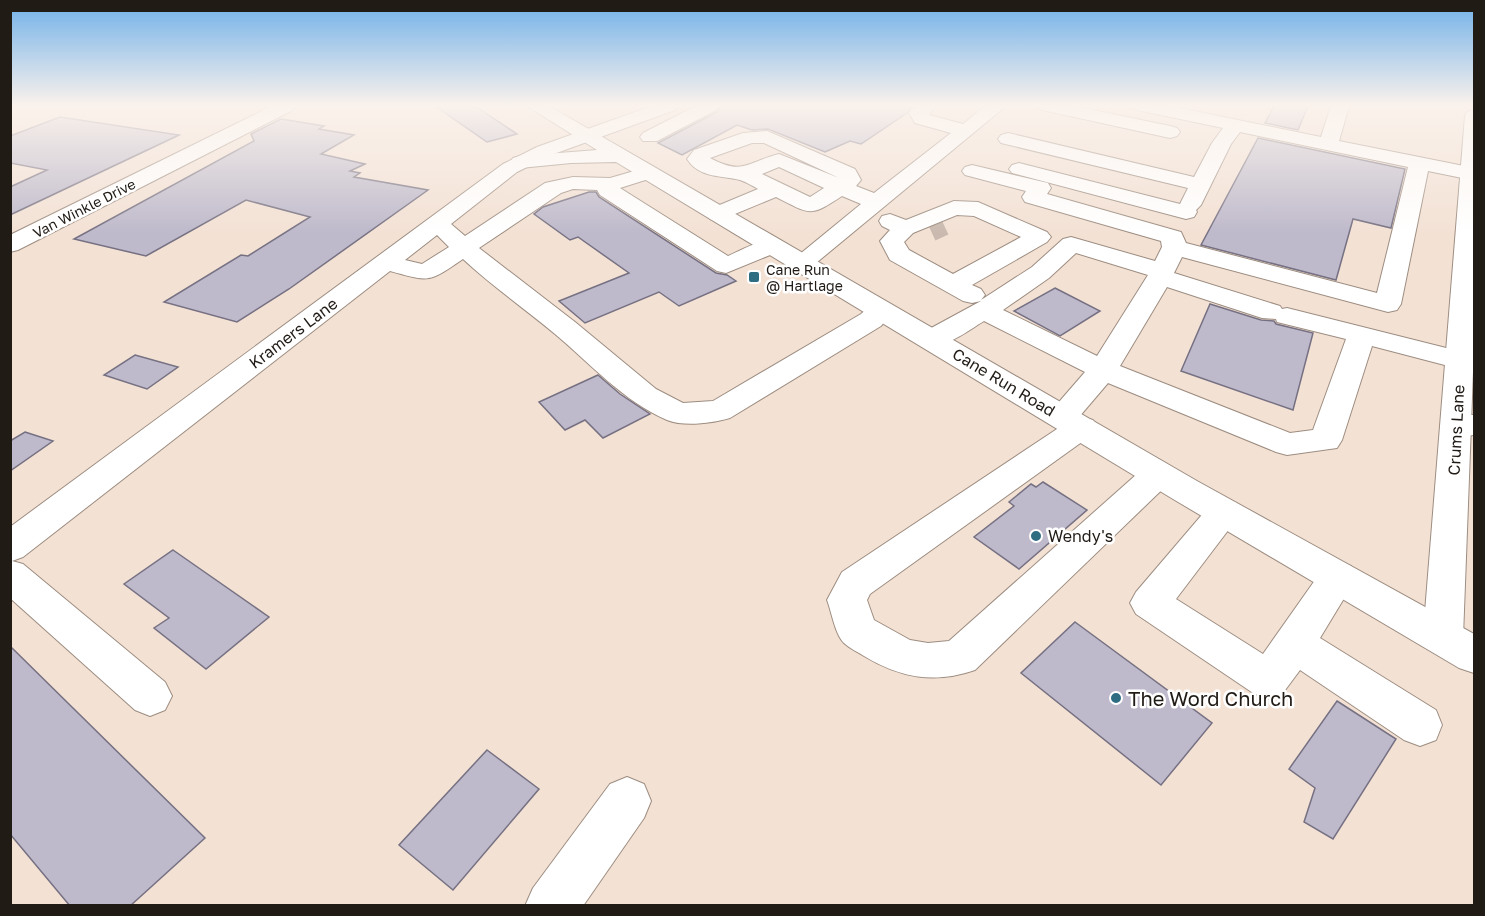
<svg xmlns="http://www.w3.org/2000/svg" width="1485" height="916" font-family="'Golos Text',sans-serif">
<style>
.building{fill:#beb9cb;stroke:#767182;stroke-width:1.5}
.lines{fill:none;stroke-linecap:round;stroke-linejoin:round}
.minor-tunnel{stroke:#c9b9ae;stroke-width:21;stroke-dasharray:21 10;stroke-linecap:butt}
.minor-casing{stroke:#9d8d81;stroke-width:2}
.major-casing{stroke:#9d8d81;stroke-width:2}
.highway-casing{stroke:#9d8d81;stroke-width:2}
.minor{fill:#fff;fill-rule:evenodd}
.major{fill:#fff;fill-rule:evenodd}
.highway{fill:#fff;fill-rule:evenodd}
.poi-dot{fill:#2e6c82;stroke:#fff;stroke-width:2}
.labels{text-anchor:middle;dominant-baseline:central;stroke-width:5;stroke-linejoin:round;paint-order:stroke}
.far-street-label{font-size:14px;fill:#211b16;stroke:#fff}
.far-poi-label{font-size:14px;fill:#211b16;stroke:#fff;text-anchor:start}
.street-label{font-size:16px;fill:#211b16;stroke:#fff}
.poi-label{font-size:16px;fill:#211b16;stroke:#fff;text-anchor:start}
.near-poi-label{font-size:20px;fill:#211b16;stroke:#fff;text-anchor:start}
</style>
<rect width="100%" height="100%" fill="#f3e1d4"/>
<g class="building">
<polygon points="435,106 475,106 517,134 487,142"/>
<polygon points="721,106 912,106 907,113 861,144 850,141 825,152 768,129 752,130 737,125 682,155 658,143 717,112"/>
<polygon points="1274,106 1308,106 1298,130 1265,123"/>
<polygon points="60,117 179,135 10,215 10,187 47,170 10,163 10,136"/>
<polygon points="281,119 324,126 319,129 354,135 321,154 365,164 350,171 360,173 354,177 428,190 289,289 237,322 164,302 241,255 248,256 310,217 246,200 146,256 74,239 254,141 251,134"/>
<polygon points="1258,138 1405,169 1391,228 1353,219 1336,280 1201,245"/>
<polygon points="589,192 596,192 599,197 716,273 727,275 736,281 679,306 659,292 585,323 559,301 629,273 578,237 570,240 534,214 543,207"/>
<polygon points="1055,288 1100,311 1060,336 1014,311"/>
<polygon points="1210,304 1261,320 1274,321 1276,324 1313,333 1293,410 1181,371"/>
<polygon points="135,355 178,367 147,389 104,375"/>
<polygon points="598,375 620,394 650,414 603,438 585,420 565,430 539,402"/>
<polygon points="25,432 53,441 10,471 10,441"/>
<polygon points="1043,482 1087,510 1019,569 974,537 1014,506 1009,502 1031,484 1036,487"/>
<polygon points="173,550 269,617 206,669 154,628 169,618 124,584"/>
<polygon points="1075,622 1212,723 1161,785 1021,673"/>
<polygon points="10,646 205,838 130,906 70,906 10,834"/>
<polygon points="1337,701 1396,739 1333,839 1304,822 1315,788 1289,769"/>
<polygon points="487,750 539,789 453,890 399,845"/>
</g>
<g class="lines">
<polyline class="minor-tunnel" points="931,231 944,225"/>
<g class="minor-casing">
<g id="minor">
<polygon points="272,106 296,106 293,110 18,250 10,252 10,235"/>
<path d="M652,106H678L675,110L551,155L517,172L451,224L465,236L545,183L573,177L610,178L648,167L655,169L658,173L655,177L620,188L728,256C744,249 763,237 780,241L784,246L780,251L726,273L717,271L600,195L597,190L573,189L561,193L479,248L575,322L656,389L683,403L713,401L861,314C871,305 877,301 890,304L894,310L881,326L730,418C712,423 685,427 667,420C623,401 591,364 555,334C525,309 492,286 463,259C428,283 430,282 390,271L23,557L12,561L23,564L165,682L172,696L165,710L150,716L135,710L10,598V527L503,164L537,147ZM437,235L449,247L422,264L405,260Z"/>
<polygon points="696,106 719,106 716,110 657,141 643,141 640,137 643,133"/>
<path d="M915,106H935L929,115L963,124L985,106H1006L810,268L801,270L792,268L789,263L861,204L842,196C809,218 810,214 776,197L718,221L710,219L707,214L710,209L758,189C753,186 746,182 740,180C722,175 700,179 687,159L694,150L743,133L767,131L855,169L861,180L856,186L874,193L951,133L915,123L909,113ZM752,143H764L839,178L779,154C747,162 743,176 710,158ZM779,167L824,188L810,197L762,174Z"/>
<polygon points="1038,106 1074,106 1170,126 1177,128 1180,132 1177,136 1170,138 1047,111 1041,110"/>
<path d="M1133,106H1170L1321,137L1331,106H1349L1339,141L1474,168V180H1472L1428,171L1401,304L1397,310L1388,312L1182,257L1174,273L1280,306L1282,309L1287,308L1470,354L1474,360L1470,366L1460,369L1372,346L1342,440L1337,448L1287,455L1276,452L1108,383L1079,417L1093,420L1098,427L1093,434L870,594L867,600L874,620L910,640L928,643L949,641L1146,466L1158,462L1170,466L1175,474L1170,482L975,670C935,684 900,678 864,656C858,652 849,648 844,643C835,634 832,613 827,600L842,572L1060,427L1051,424L1046,417L1085,372L984,321C966,332 944,350 922,345L918,339L922,333L981,301L972,303L963,301L890,260L880,241L890,230L882,226L879,221L882,216L890,214L906,220L954,201L978,202L1047,232L1051,237L1047,242L972,285L981,289L985,295L981,300L1032,267L1063,239L1071,237L1155,261L1162,247L1161,241L1025,202L1022,197L1026,191L965,175L962,171L965,167L972,165L1048,183L1051,188L1047,194L1181,232L1186,243L1377,293L1408,167L1240,132L1231,144L1201,205L1196,210L1197,212L1194,217L1186,219L1012,173L1009,169L1012,165L1019,163L1180,204L1188,188L1001,143L998,139L1001,135L1008,133L1194,177L1212,143L1223,128L1142,111L1136,110ZM957,215L974,216L1021,237L953,274L909,250L904,242L913,233ZM1076,253L1148,275L1097,356L1003,310L1049,278ZM1167,287L1262,318L1276,319L1277,322L1346,339L1313,430L1290,433L1120,366Z"/>
<polygon points="1456,415 1474,415 1474,435 1456,437 1445,433 1440,426 1445,419"/>
<polygon points="1224,499 1236,503 1242,512 1176,599 1263,654 1325,566 1338,562 1351,566 1357,577 1320,638 1436,710 1442,725 1436,740 1420,746 1404,740 1300,670 1283,693 1268,699 1253,693 1136,614 1130,603 1136,592 1212,503"/>
<polygon points="627,777 644,784 651,801 644,818 583,906 525,906 533,888 610,784"/>
</g>
</g>
<g class="major-casing">
<polygon id="major" points="1474,110 1474,345 1463,637 1457,649 1443,654 1429,649 1423,637 1465,116 1467,112"/>
</g>
<g class="highway-casing">
<polygon id="highway" points="527,106 549,106 1197,481 1474,634 1474,673 1459,668 1173,499 616,162 571,163 520,168 513,166 510,162 513,158 520,156 597,150"/>
</g>
<use href="#minor" class="minor"/>
<use href="#major" class="major"/>
<use href="#highway" class="highway"/>
</g>
<linearGradient id="sky" x2="0" y2="1"><stop stop-color="#70b0e9"/><stop offset="0.45" stop-color="#faf2ec"/><stop offset="1" stop-color="#faf2ec" stop-opacity="0"/></linearGradient>
<rect width="1485" height="234" fill="url(#sky)"/>
<g class="poi-dot">
<rect x="748" y="271" width="12" height="12" rx="3"/>
<circle cx="1036" cy="536" r="6"/>
<circle cx="1116" cy="698" r="6"/>
</g>
<g class="labels">
<g class="far-street-label">
<text transform="translate(84 208) rotate(-27)">Van Winkle Drive</text>
</g>
<g class="far-poi-label">
<text x="766" y="269">Cane Run<tspan x="766" dy="16">@ Hartlage</tspan></text>
</g>
<g class="street-label">
<text transform="translate(293 333) rotate(-37)">Kramers Lane</text>
<text transform="translate(1004 382) rotate(31)">Cane Run Road</text>
<text transform="translate(1456 430) rotate(-87)">Crums Lane</text>
</g>
<g class="poi-label">
<text x="1048" y="536">Wendy's</text>
</g>
<g class="near-poi-label">
<text x="1128" y="698">The Word Church</text>
</g>
</g>
<rect width="1485" height="916" fill="none" stroke="#211b16" stroke-width="24"/>
</svg>
